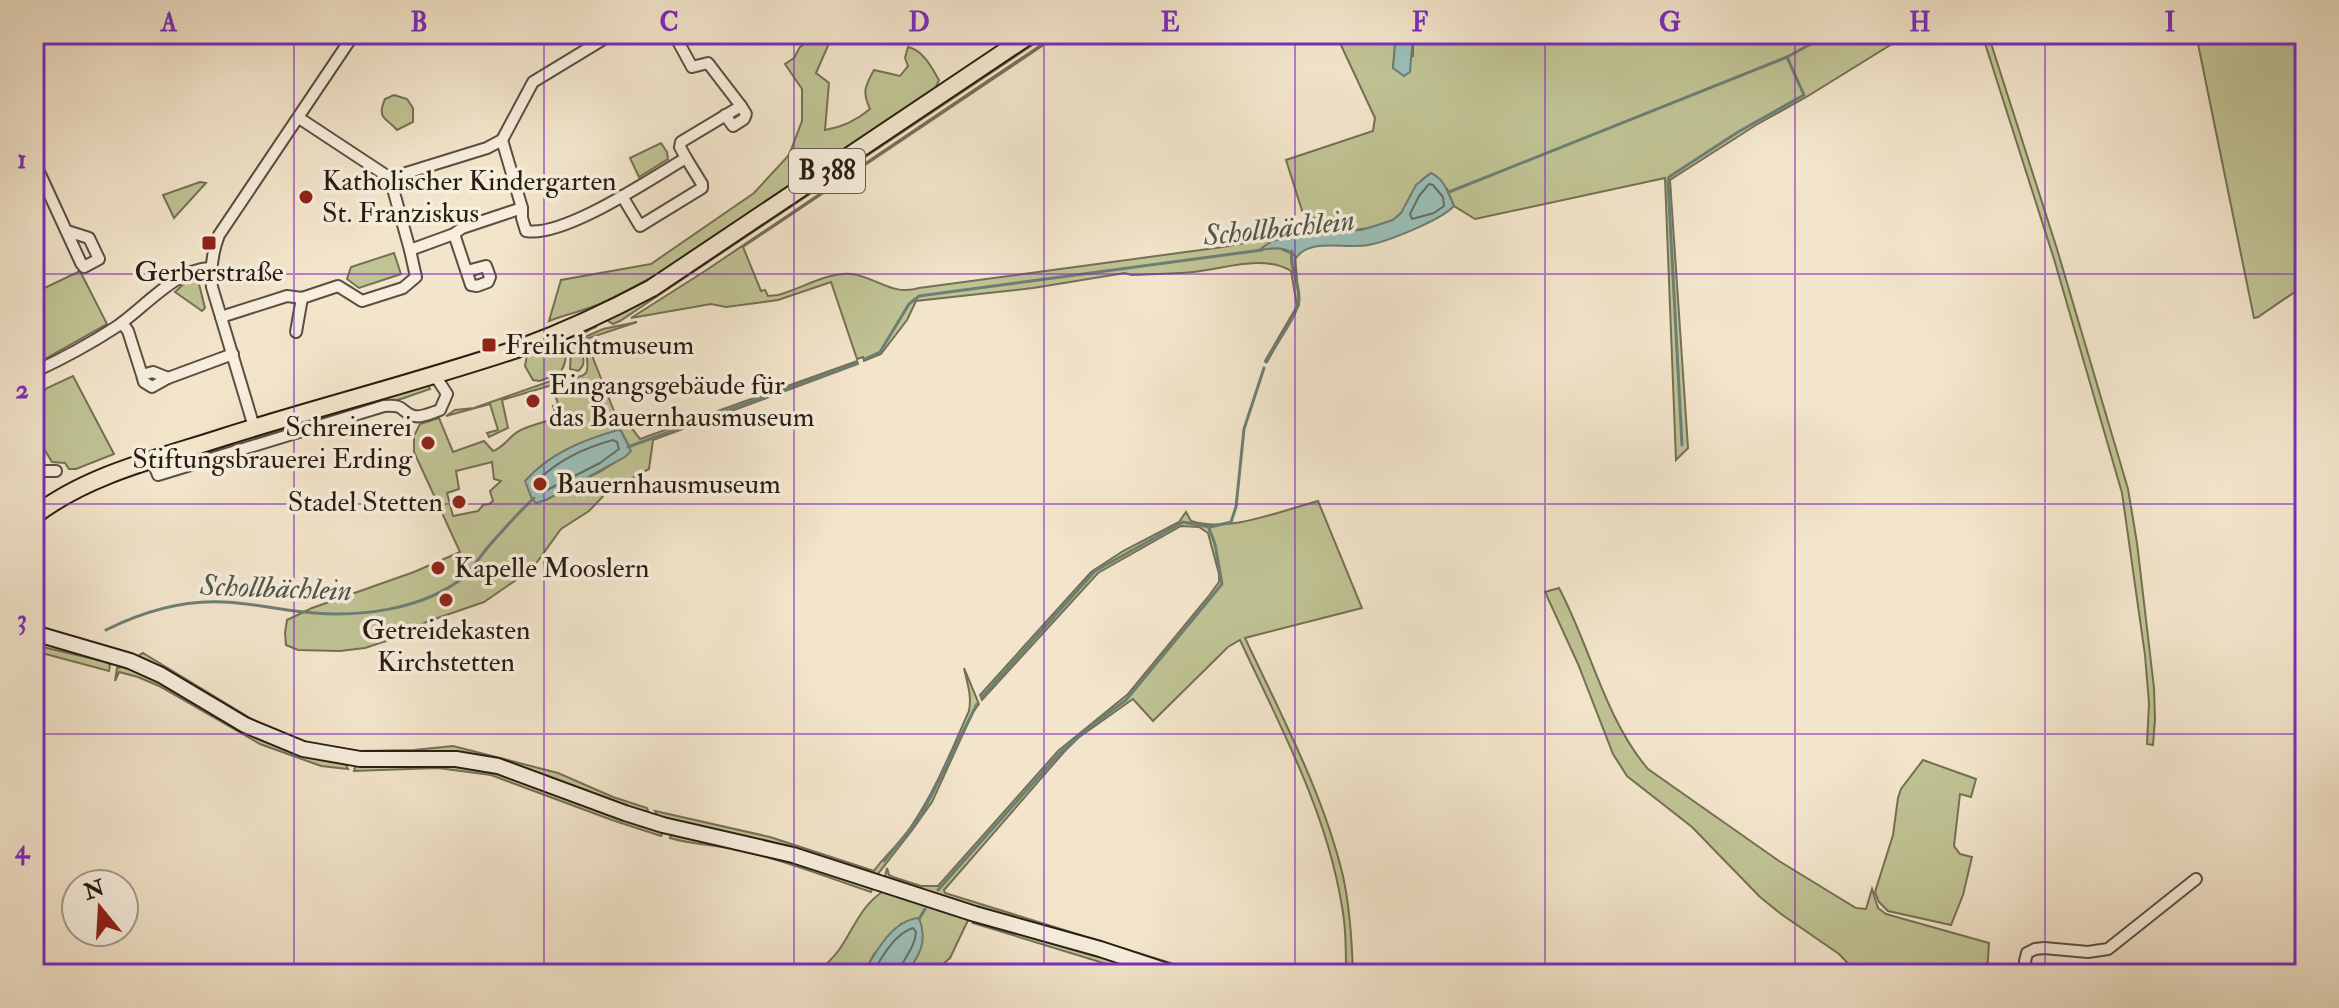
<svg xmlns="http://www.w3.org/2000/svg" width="2339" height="1008" font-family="'IM FELL Double Pica',serif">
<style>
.green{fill:#c0c394;stroke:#747054;stroke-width:2;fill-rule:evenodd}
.water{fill:#9bbfb8;stroke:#6d7e76;stroke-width:2}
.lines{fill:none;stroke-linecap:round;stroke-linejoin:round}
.shore{stroke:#616e66;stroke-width:2}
.stream{stroke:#6d7e76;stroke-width:3}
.minor-casing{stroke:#5a4f41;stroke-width:14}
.secondary-casing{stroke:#271d13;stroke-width:18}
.primary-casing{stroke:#271d13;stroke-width:20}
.minor{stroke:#f7eedd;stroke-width:10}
.secondary{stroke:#f7eedd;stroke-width:14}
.primary{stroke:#f3e5cb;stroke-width:16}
.grid{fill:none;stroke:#7b2cbf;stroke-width:2;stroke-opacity:0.55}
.poi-dot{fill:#8f2418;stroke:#f7eedd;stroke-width:3}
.labels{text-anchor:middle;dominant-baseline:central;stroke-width:7;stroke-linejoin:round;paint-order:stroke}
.shield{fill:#f7eedd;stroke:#655c50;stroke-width:2}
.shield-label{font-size:26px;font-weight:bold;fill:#271d13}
.poi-label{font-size:28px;fill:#271d13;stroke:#f7eedd;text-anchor:start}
.water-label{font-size:30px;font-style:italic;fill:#50564d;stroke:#f7eedd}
.neatline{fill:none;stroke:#7b2cbf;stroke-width:3}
.grid-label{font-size:26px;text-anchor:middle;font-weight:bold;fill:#7b2cbf}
</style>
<rect width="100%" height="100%" fill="#f3e5cb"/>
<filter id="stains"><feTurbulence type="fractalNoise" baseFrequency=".0025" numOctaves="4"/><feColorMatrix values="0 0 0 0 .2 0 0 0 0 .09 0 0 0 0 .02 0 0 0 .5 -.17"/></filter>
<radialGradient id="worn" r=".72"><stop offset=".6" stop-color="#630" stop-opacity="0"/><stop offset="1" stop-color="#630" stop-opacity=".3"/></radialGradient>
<g class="green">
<path d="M819,34H838L830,41L816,73L829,83L825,130C843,127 856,121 870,109C862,92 865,86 874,70L900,76L908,66L905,58L908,47C923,50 932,68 939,80L935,89C829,162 721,245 606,301C587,311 568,313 549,321L561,280L651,264L754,193L789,155L802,121V89L785,64L794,58L800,47Z"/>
<polygon points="1042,34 1049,34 620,321 613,324 605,319 662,290"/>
<path d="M1057,34H1060L743,247L761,291L765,290L768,296L778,295C800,289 830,271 852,274C878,278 892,296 919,288L1223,247L1266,239L1272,241L1261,249L1279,248L1295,255L1299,305L1267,362L1265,361L1297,306L1291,271C1263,254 1224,269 1193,272C1172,274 1151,274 1131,275L1125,273L1033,288L916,301L907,320L881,354L864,361L863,357L857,359L831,282L778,300L726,307L711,304L631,318L705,271Z"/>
<path d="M1362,34H1396L1393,68L1413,56V34H1908L1808,96L1756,125L1670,180L1688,448L1676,460L1665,178L1475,219L1454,206L1447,189L1428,175C1412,185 1412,203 1399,215C1381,234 1333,229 1308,233L1313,227L1314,218L1305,220L1286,160L1373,131L1375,118L1340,43Z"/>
<polygon points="1982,34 1988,34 2057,249 2128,489 2137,543 2154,688 2155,719 2153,745 2147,744 2149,703 2145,655 2122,493 2054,259"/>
<polygon points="2196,34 2305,34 2305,285 2258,317 2254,318"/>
<path d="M394,95L407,99L413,108V122L397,130C387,118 376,119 385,99Z"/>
<polygon points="661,143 667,152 668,159 639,177 630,158"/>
<polygon points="200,182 206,183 174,218 163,195"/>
<polygon points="394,253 401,274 359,288 347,279 351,267"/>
<polygon points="80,271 107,324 34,365 34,293"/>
<polygon points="192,280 199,284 205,308 202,311 175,292 187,281"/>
<path d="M637,322L589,338L587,343L618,421L628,423L640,439L857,361L858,364L653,440L649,469L608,491L589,511L561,529L532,569L484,602L426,622L398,637L365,648L340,651L298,650L286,645L285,633L287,620L312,608L414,572L460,552L414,452V436L420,424L439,418L453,452L484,441L493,451C505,447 508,437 519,431C530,425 545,422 557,418L553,406L558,404L552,385L502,400L508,428L489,437L487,433L498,430L490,404L446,416L455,410L474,408L565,376C604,383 579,352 587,336L603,329ZM621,431L629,446L617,461L603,470L546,500L532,499L526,481ZM492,462L494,479L501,481L490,491L493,501L489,504L483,505L478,511L453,516L447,493L459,489L456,471Z"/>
<path d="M597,324L596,327C561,339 596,358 578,371L570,369L571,351L568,339Z"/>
<path d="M562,342C567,354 567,362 560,373L540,381L533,380L525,366L527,355L536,348Z"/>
<polygon points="73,376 114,454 76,469 69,469 65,463 52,462 34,432 34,400 47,388"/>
<polygon points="427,382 430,389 404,398 164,470 163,466"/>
<path d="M1318,501L1362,608L1245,638C1281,715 1323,793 1343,876C1350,908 1352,941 1353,974H1346C1346,950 1346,925 1341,901C1325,808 1279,724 1240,640L1228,647L1153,721L1133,699L1078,738L1064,752L944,890L945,893L1206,974H1193L1139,956L894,883L885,877L887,868L889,875L893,877L921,886H938L1058,751L1128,694L1208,597L1219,582V574L1208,533L1199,527L1181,526L1098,573L982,700L980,695L1091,572L1123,551L1179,522L1186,512L1191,521C1229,533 1280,511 1318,501Z"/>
<path d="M1559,588C1590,646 1605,719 1648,769L1779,861L1856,908L1866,909L1872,889L1878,908L1886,914L1989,943L1987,974H1858L1839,954L1781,914L1760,897L1692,827L1627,776L1613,754L1578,664L1545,592Z"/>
<polygon points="34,645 107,662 110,665 109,671 34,651"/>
<polygon points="143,653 258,723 307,743 359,751 414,750 453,746 558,773 613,797 647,808 649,814 648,815 504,762 325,749 276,734 139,658 138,656"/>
<polygon points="124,666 345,763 348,769 321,766 260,744 159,686 138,677 119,672 115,681 117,668"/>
<path d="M964,668L979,704L973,712L932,802L913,829L877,875L658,817L655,811L770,837L874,871C884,856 900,844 910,828C935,792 951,751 969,711C972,695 967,683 964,668Z"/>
<polygon points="1923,760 1976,779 1971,797 1960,794 1954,846 1960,854 1972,857 1963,895 1951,925 1888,911 1879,902 1875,892 1893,835 1898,798 1901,789"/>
<polygon points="449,763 504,773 659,830 662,834 661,836 612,820 491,775 438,768 354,771 356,764"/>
<path d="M672,833L742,846L873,887L871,892C829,878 787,861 744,851C720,845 693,845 670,838Z"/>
<path d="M885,890L970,916L950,958L931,974H905L914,963L901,924L874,954L863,974H818C824,966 832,959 839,950C854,928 861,905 885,890Z"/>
<polygon points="976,920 1161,974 1139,974 973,923"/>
</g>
<g class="water">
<polygon points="1396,34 1413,34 1410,72 1404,76 1393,68"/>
<path d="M1431,173C1445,179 1448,194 1454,206C1441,220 1387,242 1368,245C1344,249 1310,238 1296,258C1288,245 1273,248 1259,250L1272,241L1317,232L1362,230L1393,220L1401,213L1416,185Z"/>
<path d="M618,430L621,431L631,451L625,457L546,500L536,503L532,499L525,481C550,453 583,440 618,430Z"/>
<path d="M919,918C928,941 920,956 905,974H863C875,953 892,920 919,918Z"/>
</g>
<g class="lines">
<g class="shore">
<polygon points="1429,184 1433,185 1443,197 1444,206 1434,213 1412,219 1410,214 1419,196"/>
<path d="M613,440L617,442L619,449L600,463L543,492L537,491L536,482C558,460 583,448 613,440Z"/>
<path d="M872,974C881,958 895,933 913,928L916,932C915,950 901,959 899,974"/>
</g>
<g class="stream">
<polyline points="1449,192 1787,57 1829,34"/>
<polyline points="865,359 880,352 909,304 919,296 1262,250"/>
<path d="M1266,362C1274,346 1298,315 1299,300C1300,283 1289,268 1292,251"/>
<polyline points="1682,445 1668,182 1669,177 1738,132 1804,95 1787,57"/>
<polyline points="628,447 857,363"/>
<path d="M106,630C142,612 182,600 223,602C254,603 284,611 314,613C362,617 421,609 460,580C471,571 479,558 488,547C502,531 518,513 534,498"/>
<polyline points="982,697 1095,571 1183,522 1210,527 1231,522 1236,507 1244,429 1264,368"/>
<polyline points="884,861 921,816 977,704"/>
<polyline points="938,890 1059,754 1091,726 1126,700 1222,584 1215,544 1208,526"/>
<polyline points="919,919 925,909"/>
</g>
<g class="minor-casing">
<g id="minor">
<polyline points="725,115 733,126 744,119 746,114 741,106"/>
<polyline points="299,118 390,178"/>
<polyline points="502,140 522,208"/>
<polyline points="34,161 81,263 84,267 99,259 89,238 67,231"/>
<polyline points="390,178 487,148 502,140 533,82 612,34"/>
<polyline points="390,178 410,250"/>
<polyline points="622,196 640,226 702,188 702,184 686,158"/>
<polyline points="454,234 471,285 477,286 488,282 490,277 486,266 467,271"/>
<path d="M221,317L287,296L302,298L338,286L362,301L403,288L416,277L410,250L454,234L462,228L522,208V218L526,231C564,238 652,178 686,158L680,147L681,142L741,106L708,63L692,67L674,34"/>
<polyline points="122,323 128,331 142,375 144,382 152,387 168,378 153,372 142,375"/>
<polyline points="296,332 302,298"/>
<path d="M34,372C62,359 90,344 116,327C144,308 176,269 210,268"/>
<polyline points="168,378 233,354"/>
<path d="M254,427L212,287C210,268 212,253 219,235L354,34"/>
<path d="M152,460L158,475L384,406C406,404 400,412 414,416C422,418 433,412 440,410L447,394L434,374"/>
<polyline points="34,471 56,471"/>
<polyline points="2027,974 2025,961 2027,953 2035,949 2044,948 2088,952 2108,949 2196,879"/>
</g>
</g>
<g class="secondary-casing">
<polyline id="secondary" points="34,633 130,661 161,675 245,725 303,749 360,759 456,759 498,766 625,813 663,825 793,855 975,914 1100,949 1176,974"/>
</g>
<g class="primary-casing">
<path id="primary" d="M34,516C88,474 160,458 224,437C322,406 422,381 520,348C566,331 609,311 652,288L1031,34"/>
</g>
<use href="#minor" class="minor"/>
<use href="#secondary" class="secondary"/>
<use href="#primary" class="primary"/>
</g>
<path class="grid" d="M294,34V974M544,34V974M794,34V974M1044,34V974M1295,34V974M1545,34V974M1795,34V974M2045,34V974M34,274H2305M34,504H2305M34,734H2305"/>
<g class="poi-dot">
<circle cx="306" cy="197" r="8"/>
<rect x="201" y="235" width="16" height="16" rx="4"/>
<rect x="481" y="337" width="16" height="16" rx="4"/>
<circle cx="533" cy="401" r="8"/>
<circle cx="428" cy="443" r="8"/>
<circle cx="540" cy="484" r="8"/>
<circle cx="459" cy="502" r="8"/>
<circle cx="438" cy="568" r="8"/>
<circle cx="446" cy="600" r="8"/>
</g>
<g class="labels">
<rect class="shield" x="789" y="149" width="76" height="44" rx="6"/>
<g class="shield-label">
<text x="827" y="171">B 388</text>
</g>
<g class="poi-label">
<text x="322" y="181">Katholischer Kindergarten<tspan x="322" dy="32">St. Franziskus</tspan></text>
<text x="209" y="272" text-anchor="middle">Gerberstraße</text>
<text x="505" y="345">Freilichtmuseum</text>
<text x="549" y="385">Eingangsgebäude für<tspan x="549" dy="32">das Bauernhausmuseum</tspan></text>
<text x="412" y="427" text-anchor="end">Schreinerei<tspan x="412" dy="32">Stiftungsbrauerei Erding</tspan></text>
<text x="556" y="484">Bauernhausmuseum</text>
<text x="443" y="502" text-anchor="end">Stadel Stetten</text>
<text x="454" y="568">Kapelle Mooslern</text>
<text x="446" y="630" text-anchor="middle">Getreidekasten<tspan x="446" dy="32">Kirchstetten</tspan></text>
</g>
<g class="water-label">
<text transform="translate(1279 228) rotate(-6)">Schollbächlein</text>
<text transform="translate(276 588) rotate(2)">Schollbächlein</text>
</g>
</g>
<rect width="2339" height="1008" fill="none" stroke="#f3e5cb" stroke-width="88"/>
<g transform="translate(100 908) rotate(342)"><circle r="38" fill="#f7eedd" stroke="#a49a8c" stroke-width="2"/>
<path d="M0-6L14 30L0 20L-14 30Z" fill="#8f2418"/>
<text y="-12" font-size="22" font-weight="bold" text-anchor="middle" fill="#271d13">N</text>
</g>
<rect x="44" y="44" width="2251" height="920" class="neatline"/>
<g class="grid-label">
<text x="169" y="31">A</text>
<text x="419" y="31">B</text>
<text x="669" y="31">C</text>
<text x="919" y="31">D</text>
<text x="1170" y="31">E</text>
<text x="1420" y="31">F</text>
<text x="1670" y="31">G</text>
<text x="1920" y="31">H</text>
<text x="2170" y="31">I</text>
<text x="22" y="168">1</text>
<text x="22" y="398">2</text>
<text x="22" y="628">3</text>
<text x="22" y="858">4</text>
</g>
<rect width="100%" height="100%" filter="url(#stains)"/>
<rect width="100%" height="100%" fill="url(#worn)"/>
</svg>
